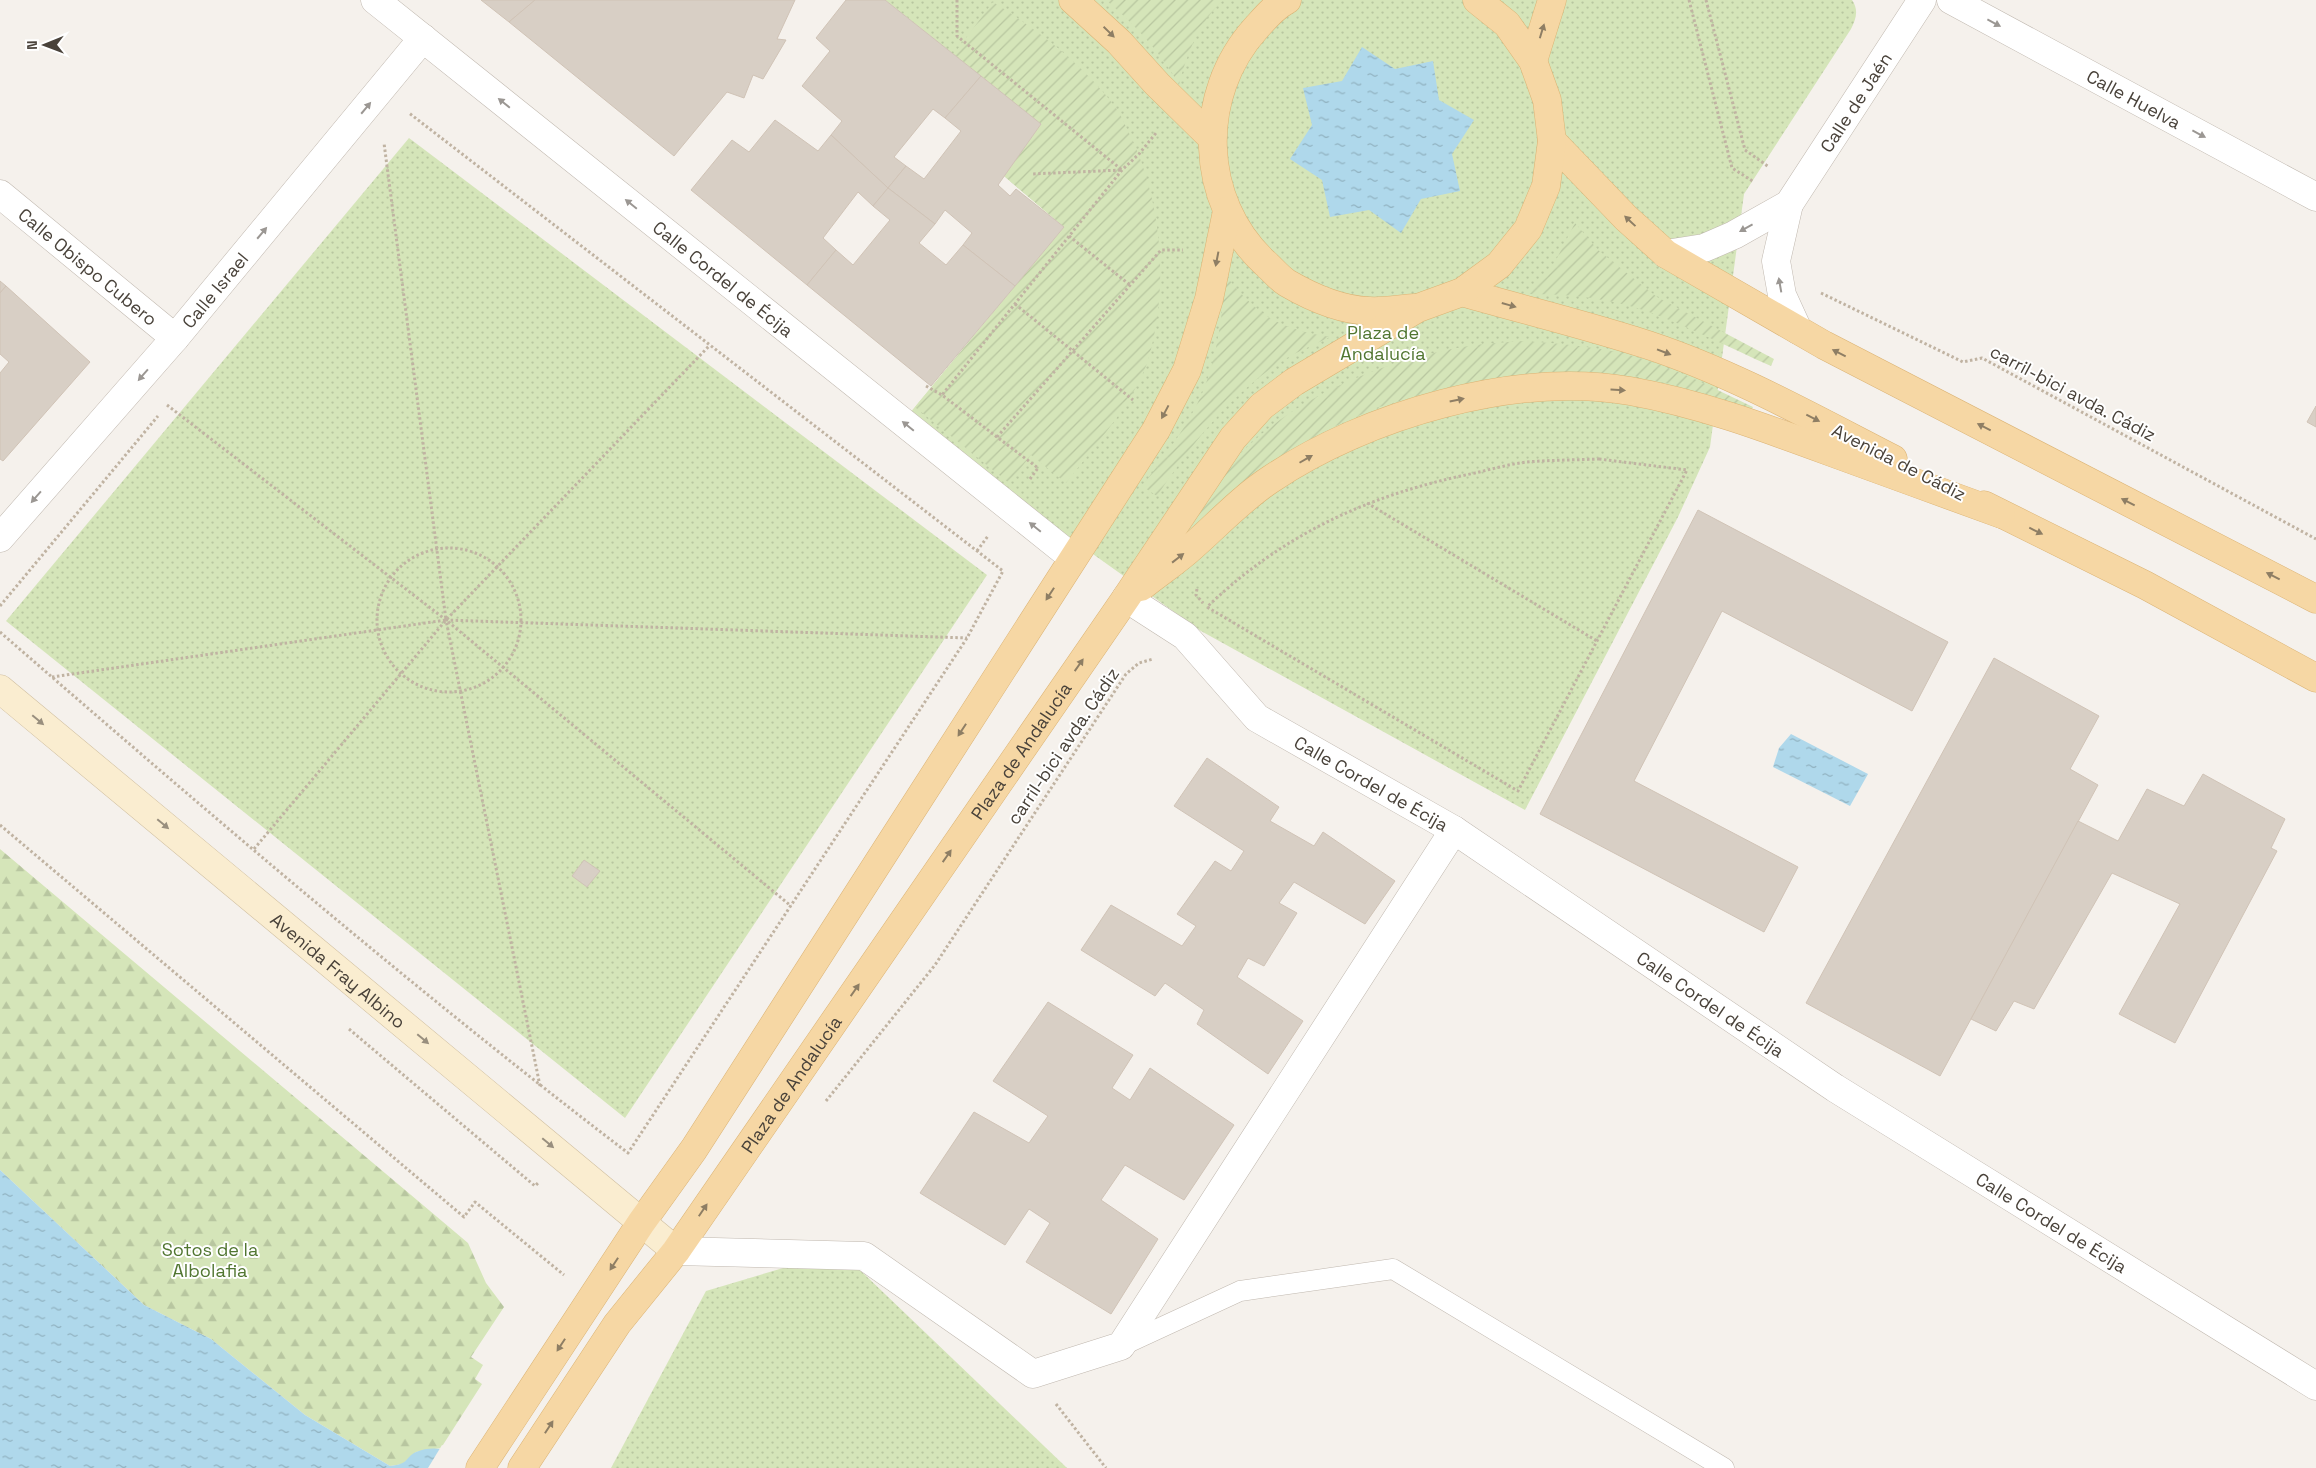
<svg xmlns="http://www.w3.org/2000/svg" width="2316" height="1468" font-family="'Space Grotesk',sans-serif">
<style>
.grass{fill:url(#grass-dots)}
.forest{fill:url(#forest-firs)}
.garden{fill:url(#garden-furrows)}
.water{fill:url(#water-ripples)}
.pier{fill:#f5f1ec}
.building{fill:#d8cfc5;stroke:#d0c3b6}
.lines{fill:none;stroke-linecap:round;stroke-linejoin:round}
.service-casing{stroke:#c0b8af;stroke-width:21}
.minor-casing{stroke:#c0b8af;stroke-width:29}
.secondary-casing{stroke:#d0bfa0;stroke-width:29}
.primary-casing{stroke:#dbb374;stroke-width:29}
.path{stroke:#c0b3a2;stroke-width:3;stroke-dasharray:2.5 2.5;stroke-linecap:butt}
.service{stroke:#fff;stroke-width:20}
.minor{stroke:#fff;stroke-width:28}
.secondary{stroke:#faedd0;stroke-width:28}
.primary{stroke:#f6d7a4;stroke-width:28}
.oneway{fill:#9b9793}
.oneway2{fill:#8e7e64}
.oneway3{fill:#998f7e}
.labels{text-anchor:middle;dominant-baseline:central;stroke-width:4;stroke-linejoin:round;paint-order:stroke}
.street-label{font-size:18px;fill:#49423a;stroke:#fff}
.park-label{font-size:18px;fill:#517631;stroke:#fff}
</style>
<defs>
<pattern id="grass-dots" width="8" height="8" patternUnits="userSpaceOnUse" patternTransform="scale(1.25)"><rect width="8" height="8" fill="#d5e5b9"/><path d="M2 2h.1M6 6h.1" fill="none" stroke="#b8c6a0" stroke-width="1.8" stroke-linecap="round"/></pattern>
<pattern id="forest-firs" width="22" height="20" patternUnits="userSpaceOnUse" patternTransform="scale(1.25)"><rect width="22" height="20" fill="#d5e5b9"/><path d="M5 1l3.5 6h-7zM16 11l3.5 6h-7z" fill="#b8c6a0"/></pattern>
<pattern id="garden-furrows" width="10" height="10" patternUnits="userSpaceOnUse" patternTransform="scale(1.25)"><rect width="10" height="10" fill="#d5e5b9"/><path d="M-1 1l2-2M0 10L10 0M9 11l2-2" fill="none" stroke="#b8c6a0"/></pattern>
<pattern id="water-ripples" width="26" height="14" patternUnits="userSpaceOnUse" patternTransform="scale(1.25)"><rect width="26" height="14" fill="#afd8eb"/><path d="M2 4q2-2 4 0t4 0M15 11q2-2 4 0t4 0" fill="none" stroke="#90b1bf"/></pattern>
</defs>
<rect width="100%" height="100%" fill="#f5f1ec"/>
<g class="grass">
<path d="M885,0H1852C1859,10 1856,19 1851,29L1744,194L1710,447L1678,517L1525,810L1201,631L1024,505L909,414L1064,227L1004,176L1041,124Z"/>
<polygon points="409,138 987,575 625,1118 6,621"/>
<polygon points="840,1251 1067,1468 611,1468 706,1291"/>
</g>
<polygon class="forest" points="0,849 468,1243 486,1283 504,1307 471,1357 483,1365 475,1379 482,1384 441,1448 416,1452 403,1464 390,1466 305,1415 211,1339 144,1305 0,1170"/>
<g class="garden">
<path d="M1106,0H1223C1199,23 1187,53 1179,85C1161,52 1134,24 1106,0Z"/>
<path d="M993,2C1039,31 1083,64 1116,108C1122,116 1125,126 1130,135C1162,201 1169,286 1149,357C1137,399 1093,448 1066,483L1031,455L1009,483L915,407L1064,227L1004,176L1041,124L954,54Z"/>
<path d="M1575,223L1598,250L1657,297L1774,359L1771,366C1730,348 1690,327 1649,312C1610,298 1569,294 1529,294L1555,262Z"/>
<path d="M1226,276C1259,317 1278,328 1330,337C1314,345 1296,352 1282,361C1226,398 1194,442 1157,496L1142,486C1165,456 1189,425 1204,389C1218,353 1222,314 1226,276Z"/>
<path d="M1518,341C1556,343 1592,346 1629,355C1672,366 1713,388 1753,407L1751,411L1678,386L1634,376L1581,374L1506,377L1440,389L1376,408L1329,429L1285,456L1192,529L1188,523C1203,500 1219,477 1238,456C1295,397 1378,363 1457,348C1477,344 1498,343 1518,341Z"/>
</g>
<g class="water">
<polygon points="1362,47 1395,69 1433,61 1439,100 1474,120 1452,154 1460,191 1421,199 1401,233 1369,210 1330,217 1322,180 1290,159 1312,125 1303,88 1342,81"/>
<polygon points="1791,734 1868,774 1850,806 1773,767 1779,748"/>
<path d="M0,1170L144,1305L211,1339L305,1415L390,1466C410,1464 404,1458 416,1452C442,1441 470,1459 494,1468H0Z"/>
</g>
<polygon class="pier" points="442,1445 495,1466 496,1468 428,1468"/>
<g class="building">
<polygon points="481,0 535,0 509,22"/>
<polygon points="535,0 795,0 777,39 786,40 763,79 753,75 744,98 727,92 674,156 509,22"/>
<polygon points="846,0 885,0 981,76 945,118 933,109 894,157 906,166 888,188 831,135 842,121 802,86 830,51 816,38"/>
<polygon points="981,76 1041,124 998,185 1010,196 1016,189 1064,227 1015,286 963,245 972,233 945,210 935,224 888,188 906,166 924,179 961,131 945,118"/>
<polygon points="775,120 818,151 831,135 888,188 873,206 858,192 823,238 836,250 807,285 691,190 732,140 749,152"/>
<polygon points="888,188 935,224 919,243 946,265 963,245 1015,286 931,386 807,285 836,250 853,265 890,220 873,206"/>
<polygon points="0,281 6,286 0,293"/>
<polygon points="6,286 90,362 3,461 0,459 0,373 9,362 0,354 0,293"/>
<polygon points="2316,406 2316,427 2307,422"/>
<polygon points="1698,510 1948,642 1912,711 1722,611 1634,781 1798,867 1764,932 1540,814"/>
<polygon points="1994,658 2099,716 2070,769 2098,785 1940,1076 1806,1003"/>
<polygon points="1207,758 1279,807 1270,821 1314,846 1323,832 1395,881 1365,924 1294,882 1279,903 1297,913 1264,966 1248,958 1237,977 1303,1021 1268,1074 1197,1024 1204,1010 1165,983 1155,996 1081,950 1111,905 1182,946 1196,926 1177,914 1215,861 1231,871 1244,851 1174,806"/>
<polygon points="2203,774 2285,819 2271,848 2277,851 2175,1043 2119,1014 2180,904 2112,873 2034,1009 2014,1001 1996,1031 1971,1019 2078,821 2118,841 2147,789 2184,806"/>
<polygon points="584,860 600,871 587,887 572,876"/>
<polygon points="1048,1002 1133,1055 1112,1088 1130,1100 1150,1068 1234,1125 1184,1200 1125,1165 1101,1200 1158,1239 1111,1314 1026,1262 1050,1223 1029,1209 1005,1245 920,1193 974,1112 1029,1143 1048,1116 993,1081"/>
</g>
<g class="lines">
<g class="service-casing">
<polyline id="service" points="1121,1346 1240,1291 1393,1269 1724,1468"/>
</g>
<g class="minor-casing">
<g id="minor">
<path id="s1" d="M375,0L1073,558"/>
<path id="s2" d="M1951,0L2316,197"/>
<path id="s3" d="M0,194L175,338"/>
<polyline points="1789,204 1776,261 1782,295 1798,330"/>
<path id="s4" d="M1666,254L1704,248L1734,235L1789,204L1922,0"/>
<path id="s5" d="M0,538L175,338L423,38"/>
<path id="s6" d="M1126,598L1185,636L1257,718L1454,830L1835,1088L2316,1386"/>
<polyline points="676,1251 864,1256 1033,1374 1121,1346 1454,830"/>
</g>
</g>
<g class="secondary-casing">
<g id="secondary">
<path id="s7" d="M0,689L676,1251"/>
</g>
</g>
<g class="primary-casing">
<g id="primary">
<polyline points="1073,0 1119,42 1157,84 1211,137"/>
<path d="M1287,0C1274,7 1266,17 1256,28C1196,94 1198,201 1265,263C1272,269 1279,278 1287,283C1311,297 1341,310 1369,311C1384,312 1399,309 1414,308"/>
<polyline points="1533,61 1552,0"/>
<polyline points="1552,141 1626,218 1666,254 1824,345 2316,599"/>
<path d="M1462,292C1524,310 1587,325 1648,345C1733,373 1813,418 1893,459"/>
<polyline points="1984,505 2145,585 2316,678"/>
<path d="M1141,587C1158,573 1177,561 1193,546C1219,523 1242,498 1271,479C1366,415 1516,371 1630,391C1698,403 1763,427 1828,451C1886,472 1943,493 2001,514"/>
<polyline points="480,1468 641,1223 694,1149 1156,430 1187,370 1209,299 1227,211"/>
<path id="s8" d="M522,1468L617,1324L676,1251L1126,598L1233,438L1262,406L1294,382L1418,308L1462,292L1499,265L1528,229L1546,186L1552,141L1547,100L1533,61L1507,24L1477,0"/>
</g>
</g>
<g class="path">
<polyline points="957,0 957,36 1122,170 1031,174"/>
<polyline points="1689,0 1732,168 1754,182"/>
<polyline points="1706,0 1745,150 1769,167"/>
<polyline points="1069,236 1130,285"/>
<polyline points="1821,293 1963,362 1982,358 2316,539"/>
<polyline points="1015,304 1133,400"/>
<polyline points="926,386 942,395"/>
<polyline points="167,405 446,620 791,906"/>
<polyline points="997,437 942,395 1122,170 1139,154 1156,133"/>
<path d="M1599,459L1687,470L1518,791L1207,607C1284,533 1371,494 1475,473C1492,469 1510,464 1527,462C1551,460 1575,460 1599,459Z"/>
<polyline points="1030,479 1038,468 997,437 1161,250 1183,250"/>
<polyline points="1367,503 1597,641"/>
<circle cx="449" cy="620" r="72"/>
<polyline points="977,551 988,536"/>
<polyline points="1197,589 1196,595 1203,603"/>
<polyline points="0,606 158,416"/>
<path d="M0,632C205,810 412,988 628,1153L967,638L1003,571L409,113"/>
<polyline points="52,677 446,620 384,143"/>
<polyline points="0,825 464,1217 475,1202 564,1275"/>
<polyline points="254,849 446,620 710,345"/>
<polyline points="349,1029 535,1186 539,1182"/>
<polyline points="540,1086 446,620 967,638"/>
<polyline points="826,1101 935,965 1126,674 1139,663 1153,659"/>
<polyline points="1056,1404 1106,1468"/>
</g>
<use href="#service" class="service"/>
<use href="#minor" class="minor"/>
<use href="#secondary" class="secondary"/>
<use href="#primary" class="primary"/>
</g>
<defs><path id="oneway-solid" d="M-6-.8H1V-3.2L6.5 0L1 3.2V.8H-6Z" transform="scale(1.25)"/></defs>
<g class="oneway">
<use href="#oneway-solid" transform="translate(1994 23) rotate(28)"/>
<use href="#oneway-solid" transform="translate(504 103) rotate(-141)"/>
<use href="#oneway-solid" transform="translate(366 108) rotate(-50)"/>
<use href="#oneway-solid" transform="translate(2199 134) rotate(28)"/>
<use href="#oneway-solid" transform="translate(631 204) rotate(-141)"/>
<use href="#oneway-solid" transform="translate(1746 228) rotate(151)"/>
<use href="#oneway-solid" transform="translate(262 233) rotate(-50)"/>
<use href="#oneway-solid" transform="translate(1780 285) rotate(-100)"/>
<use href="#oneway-solid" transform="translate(143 375) rotate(131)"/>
<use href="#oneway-solid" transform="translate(908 426) rotate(-141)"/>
<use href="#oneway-solid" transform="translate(36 497) rotate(131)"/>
<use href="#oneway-solid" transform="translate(1035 527) rotate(-141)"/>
</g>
<g class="oneway2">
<use href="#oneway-solid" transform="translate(1542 31) rotate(-73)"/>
<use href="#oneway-solid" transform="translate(1109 32) rotate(44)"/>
<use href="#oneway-solid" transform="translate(1630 221) rotate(-137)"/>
<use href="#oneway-solid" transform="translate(1217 259) rotate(101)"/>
<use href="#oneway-solid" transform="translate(1509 305) rotate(16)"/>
<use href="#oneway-solid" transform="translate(1664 352) rotate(21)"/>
<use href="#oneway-solid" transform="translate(1839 353) rotate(-153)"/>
<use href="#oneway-solid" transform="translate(1618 390) rotate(3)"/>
<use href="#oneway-solid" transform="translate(1457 400) rotate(-12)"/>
<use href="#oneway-solid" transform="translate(1165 412) rotate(118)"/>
<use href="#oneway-solid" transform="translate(1813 418) rotate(27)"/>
<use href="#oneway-solid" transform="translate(1984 427) rotate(-153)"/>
<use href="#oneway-solid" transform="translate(1306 459) rotate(-30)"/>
<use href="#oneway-solid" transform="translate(2128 502) rotate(-153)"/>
<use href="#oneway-solid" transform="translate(2036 531) rotate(26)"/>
<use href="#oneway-solid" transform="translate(1178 558) rotate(-38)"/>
<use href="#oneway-solid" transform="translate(2273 576) rotate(-153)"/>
<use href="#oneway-solid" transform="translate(1050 594) rotate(123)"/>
<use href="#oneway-solid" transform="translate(1079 665) rotate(-55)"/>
<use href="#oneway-solid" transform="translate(962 730) rotate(123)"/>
<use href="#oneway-solid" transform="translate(947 856) rotate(-55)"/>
<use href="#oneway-solid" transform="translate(855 990) rotate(-55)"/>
<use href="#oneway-solid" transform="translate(703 1210) rotate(-56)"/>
<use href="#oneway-solid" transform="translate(614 1264) rotate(123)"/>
<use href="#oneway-solid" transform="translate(561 1345) rotate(123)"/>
<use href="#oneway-solid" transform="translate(549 1427) rotate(-57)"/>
</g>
<g class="oneway3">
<use href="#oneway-solid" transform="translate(38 720) rotate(40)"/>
<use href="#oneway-solid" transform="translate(163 824) rotate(40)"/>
<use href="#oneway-solid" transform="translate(423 1039) rotate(40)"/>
<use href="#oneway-solid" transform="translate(548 1143) rotate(40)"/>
</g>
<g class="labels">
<g class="street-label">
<text stroke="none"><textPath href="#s2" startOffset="208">Calle Huelva</textPath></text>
<text stroke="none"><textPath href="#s4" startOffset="256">Calle de Jaén</textPath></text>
<text stroke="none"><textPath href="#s3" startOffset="114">Calle Obispo Cubero</textPath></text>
<text stroke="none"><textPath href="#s1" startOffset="446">Calle Cordel de Écija</textPath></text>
<text stroke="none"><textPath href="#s5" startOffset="328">Calle Israel</textPath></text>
<text transform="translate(2073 393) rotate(28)">carril-bici avda. Cádiz</text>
<text transform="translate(1899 462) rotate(27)">Avenida de Cádiz</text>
<text transform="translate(1063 746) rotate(-56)">carril-bici avda. Cádiz</text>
<text stroke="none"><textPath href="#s8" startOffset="874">Plaza de Andalucía</textPath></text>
<text stroke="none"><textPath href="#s6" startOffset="311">Calle Cordel de Écija</textPath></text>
<text stroke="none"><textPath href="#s7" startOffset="440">Avenida Fray Albino</textPath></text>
<text stroke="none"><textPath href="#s6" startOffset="716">Calle Cordel de Écija</textPath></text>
<text stroke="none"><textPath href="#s8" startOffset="469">Plaza de Andalucía</textPath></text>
<text stroke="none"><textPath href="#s6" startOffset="1121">Calle Cordel de Écija</textPath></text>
</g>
<g class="park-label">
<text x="1383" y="332">Plaza de<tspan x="1383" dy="21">Andalucía</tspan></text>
<text x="210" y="1249">Sotos de la<tspan x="210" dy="21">Albolafia</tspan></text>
</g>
</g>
<g transform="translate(45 45) rotate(269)" stroke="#ffffff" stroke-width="4" paint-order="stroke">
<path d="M0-4L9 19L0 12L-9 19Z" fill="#49423a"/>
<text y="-8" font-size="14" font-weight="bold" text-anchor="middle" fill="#49423a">N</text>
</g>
</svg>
